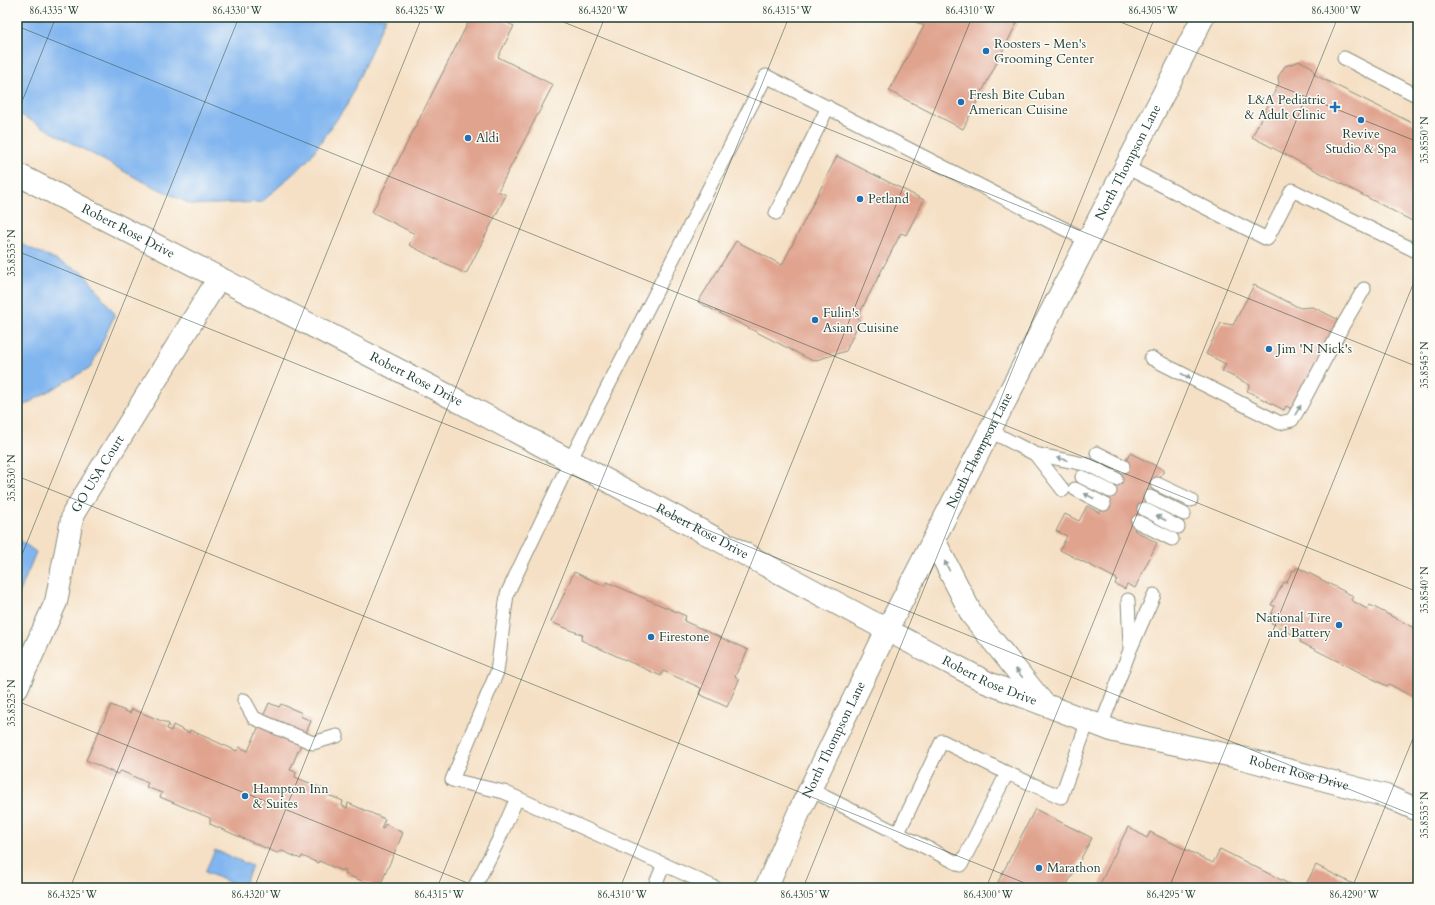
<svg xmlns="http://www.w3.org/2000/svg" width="1435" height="905" font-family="Cardo,serif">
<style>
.water{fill:#81b5ef;stroke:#507992}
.building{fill:#e0a38e}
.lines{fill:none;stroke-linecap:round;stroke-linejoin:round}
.lane-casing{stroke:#8a8e7c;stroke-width:15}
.street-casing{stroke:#8a8e7c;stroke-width:24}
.secondary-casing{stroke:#8a8e7c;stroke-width:24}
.lane{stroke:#fff;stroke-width:13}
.street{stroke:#fff;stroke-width:22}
.secondary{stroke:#fff;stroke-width:22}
.oneway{fill:#8f9e9a}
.ticks{fill:none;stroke:#1f3d34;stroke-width:1;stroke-opacity:0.45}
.poi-dot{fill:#1f6fb2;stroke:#fdfcf7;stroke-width:1.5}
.labels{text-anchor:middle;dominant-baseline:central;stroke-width:3;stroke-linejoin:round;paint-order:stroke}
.poi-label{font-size:13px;fill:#1f3d34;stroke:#fdfcf7;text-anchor:start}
.street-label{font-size:13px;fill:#1f3d34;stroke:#fdfcf7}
.neatline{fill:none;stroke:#1f3d34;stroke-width:1.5}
.ticks-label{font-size:10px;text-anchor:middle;fill:#1f3d34}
</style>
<rect width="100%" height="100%" fill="#fdfcf7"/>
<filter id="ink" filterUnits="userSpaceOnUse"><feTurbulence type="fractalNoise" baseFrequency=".025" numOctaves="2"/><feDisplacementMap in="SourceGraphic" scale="8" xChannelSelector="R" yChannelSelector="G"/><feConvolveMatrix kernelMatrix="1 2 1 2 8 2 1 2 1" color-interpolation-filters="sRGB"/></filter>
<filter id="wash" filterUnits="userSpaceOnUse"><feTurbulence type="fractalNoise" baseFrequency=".012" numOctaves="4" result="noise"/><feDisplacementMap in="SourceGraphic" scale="16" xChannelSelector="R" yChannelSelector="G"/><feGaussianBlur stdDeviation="0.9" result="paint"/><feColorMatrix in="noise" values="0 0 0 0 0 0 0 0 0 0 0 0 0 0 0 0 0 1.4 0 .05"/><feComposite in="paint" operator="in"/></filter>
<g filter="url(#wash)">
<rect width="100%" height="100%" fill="#f5e0c5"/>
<g class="water">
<polygon points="17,17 386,17 347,105 308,160 262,202 192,205 138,179 17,113"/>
<polygon points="17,242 84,273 115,314 91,367 23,406 17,414"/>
<polygon points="17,538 36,552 17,599"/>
<polygon points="215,850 252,866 243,888 205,872"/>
</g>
<g id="blocks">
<g class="building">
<polygon points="471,17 496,17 514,26 498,57 553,85 498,191 506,195 466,274 409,245 415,234 372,212"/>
<polygon points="913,17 1020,17 963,129 889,91 924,26 912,20"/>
<polygon points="1300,61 1312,67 1315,75 1418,126 1418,224 1252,137 1279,83 1278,77 1285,66"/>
<polygon points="837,156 924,200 906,235 901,233 857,318 860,320 846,351 813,361 698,302 736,241 782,265"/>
<polygon points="1254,285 1300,308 1313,307 1337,319 1327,341 1333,344 1325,360 1319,357 1305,383 1311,386 1304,401 1297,398 1292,409 1286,406 1284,410 1247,391 1250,385 1222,371 1226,364 1206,354 1221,323 1233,325"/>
<polygon points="1130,453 1164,470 1134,530 1157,543 1135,588 1127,584 1125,589 1115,584 1117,579 1060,550 1067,536 1056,531 1065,514 1079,521 1087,506 1100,513"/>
<polygon points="1297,567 1353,596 1351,600 1367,609 1370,605 1418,630 1418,700 1389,684 1387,686 1300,642 1301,639 1268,621 1275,606 1271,605 1284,582 1286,583 1293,570 1295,571"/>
<polygon points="574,572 605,586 607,582 686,616 684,621 748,650 735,676 739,680 727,707 699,694 701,688 663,671 661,676 581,640 583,635 551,622"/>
<polygon points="269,703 279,707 281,704 302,713 300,716 311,721 290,770 296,772 295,777 329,791 328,795 343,801 342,806 347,808 348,803 385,819 381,828 383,829 385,824 403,833 379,888 345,874 346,870 343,869 342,871 319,861 318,863 302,856 301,859 282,851 277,853 210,824 210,818 160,797 162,793 146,787 148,783 121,771 117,774 86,760 111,705 130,713 132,709 169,724 167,729 171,731 173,725 189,733 190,730 237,751 239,747 248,751"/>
<polygon points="1035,809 1092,838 1065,888 995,888"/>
<polygon points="1128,827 1147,838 1150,832 1213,863 1220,849 1297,888 1098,888"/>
<polygon points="1316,865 1361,888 1304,888"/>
</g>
</g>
</g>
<g filter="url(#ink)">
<use href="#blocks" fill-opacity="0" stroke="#8a8e7c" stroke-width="1"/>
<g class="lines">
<g class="lane-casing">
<g id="lane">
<polyline points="1344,58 1418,96"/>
<polyline points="1126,167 1267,239 1292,190 1418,252"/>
<polyline points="776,213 828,107"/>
<polyline points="1151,358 1280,423 1292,420 1301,405 1343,325 1364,289"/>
<polyline points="990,431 1035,454 1089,465 1116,479"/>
<polyline points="1097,453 1123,466"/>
<polyline points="1035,454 1063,490"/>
<polyline points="1082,477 1110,491"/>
<polyline points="1157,484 1191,500"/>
<polyline points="1075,489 1104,504"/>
<polyline points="1150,497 1184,514"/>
<polyline points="1144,509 1178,527"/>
<polyline points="1138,522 1172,539"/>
<polyline points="1128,600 1130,647"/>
<polyline points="244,700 254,718 313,743 337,736"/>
<polyline points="1101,726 1130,650 1154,595"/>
<polyline points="809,789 961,865 1007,773 1061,797 1088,721"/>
<polyline points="898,833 942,741 1007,773"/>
<polyline points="474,888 498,841 517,798"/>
<polyline points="654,888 664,864"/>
<polyline points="716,888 504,792 452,780 497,672 507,594 570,461 766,76 1088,241"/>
</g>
</g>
<g class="street-casing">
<g id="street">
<path id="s1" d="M17,688L56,602L73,514L219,278"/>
</g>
</g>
<g class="secondary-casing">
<g id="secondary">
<path id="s2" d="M17,174L449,396L887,630L988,683L1114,731L1238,757L1386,796L1418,810"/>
<polyline points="934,540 972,615 1043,703"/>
<path id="s3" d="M766,888L800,810L887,630L1203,17"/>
</g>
</g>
<use href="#lane" class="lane"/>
<use href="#street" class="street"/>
<use href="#secondary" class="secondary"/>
</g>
<defs><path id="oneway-solid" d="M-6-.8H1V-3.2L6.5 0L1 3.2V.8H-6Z"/></defs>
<g class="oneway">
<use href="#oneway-solid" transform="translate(1186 376) rotate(27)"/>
<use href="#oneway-solid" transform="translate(1298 410) rotate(-59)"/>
<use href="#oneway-solid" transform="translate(1062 459) rotate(-169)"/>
<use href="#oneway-solid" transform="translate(1089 496) rotate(-153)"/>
<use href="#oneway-solid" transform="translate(1161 518) rotate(-152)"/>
<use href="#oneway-solid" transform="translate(947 566) rotate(-117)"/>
<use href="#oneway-solid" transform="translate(1019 673) rotate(-129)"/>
</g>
</g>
<path class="ticks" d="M551,17L1418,367M1108,17L1418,142M17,26L1418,592M17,114L56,17M17,251L1418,817M17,476L1037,888M17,567L239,17M17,701L480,888M70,888L422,17M254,888L605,17M437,888L789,17M620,888L972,17M803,888L1155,17M986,888L1338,17M1169,888L1418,272M1352,888L1418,726"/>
<g class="poi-dot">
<circle cx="986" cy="51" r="4"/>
<circle cx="961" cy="102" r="4"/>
<path d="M1333 101h4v4h4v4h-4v4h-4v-4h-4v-4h4z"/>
<circle cx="1361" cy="120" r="4"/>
<circle cx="468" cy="138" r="4"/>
<circle cx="860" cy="199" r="4"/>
<circle cx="815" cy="320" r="4"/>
<circle cx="1269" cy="349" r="4"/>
<circle cx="1339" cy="625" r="4"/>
<circle cx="651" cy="637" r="4"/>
<circle cx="245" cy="796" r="4"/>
<circle cx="1039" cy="868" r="4"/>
</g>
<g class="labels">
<g class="poi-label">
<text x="994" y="44">Roosters - Men's<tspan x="994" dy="15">Grooming Center</tspan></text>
<text x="969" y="95">Fresh Bite Cuban<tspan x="969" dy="15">American Cuisine</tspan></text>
<text x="1326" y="100" text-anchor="end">L&amp;A Pediatric<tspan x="1326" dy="15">&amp; Adult Clinic</tspan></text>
<text x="1361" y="134" text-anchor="middle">Revive<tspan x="1361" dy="15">Studio &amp; Spa</tspan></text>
<text x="476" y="138">Aldi</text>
<text x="868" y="199">Petland</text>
<text x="823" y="313">Fulin's<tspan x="823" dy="15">Asian Cuisine</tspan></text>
<text x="1277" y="349">Jim 'N Nick's</text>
<text x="1331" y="618" text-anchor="end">National Tire<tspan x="1331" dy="15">and Battery</tspan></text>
<text x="659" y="637">Firestone</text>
<text x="253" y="789">Hampton Inn<tspan x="253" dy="15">&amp; Suites</tspan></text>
<text x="1047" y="868">Marathon</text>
</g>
<g class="street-label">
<text stroke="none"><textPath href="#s3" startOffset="811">North Thompson Lane</textPath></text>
<text stroke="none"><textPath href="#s2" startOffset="125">Robert Rose Drive</textPath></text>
<text stroke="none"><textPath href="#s2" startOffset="449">Robert Rose Drive</textPath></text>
<text stroke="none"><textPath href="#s3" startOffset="487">North Thompson Lane</textPath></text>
<text stroke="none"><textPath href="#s1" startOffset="231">GO USA Court</textPath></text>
<text stroke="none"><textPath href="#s2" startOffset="773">Robert Rose Drive</textPath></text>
<text stroke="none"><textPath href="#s2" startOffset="1097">Robert Rose Drive</textPath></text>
<text stroke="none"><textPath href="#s3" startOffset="163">North Thompson Lane</textPath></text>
<text stroke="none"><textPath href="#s2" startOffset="1421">Robert Rose Drive</textPath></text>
</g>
</g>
<rect width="1435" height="905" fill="none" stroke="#fdfcf7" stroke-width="44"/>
<rect x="22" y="22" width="1391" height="861" class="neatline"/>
<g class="ticks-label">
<text x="54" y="14">86.4335°W</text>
<text x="237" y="14">86.4330°W</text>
<text x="420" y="14">86.4325°W</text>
<text x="603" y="14">86.4320°W</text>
<text x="787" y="14">86.4315°W</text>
<text x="970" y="14">86.4310°W</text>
<text x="1153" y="14">86.4305°W</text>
<text x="1336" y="14">86.4300°W</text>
<text transform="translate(1424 140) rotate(-90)" y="4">35.8550°N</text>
<text transform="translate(11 253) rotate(-90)" y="4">35.8535°N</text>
<text transform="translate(1424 365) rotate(-90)" y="4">35.8545°N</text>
<text transform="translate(11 478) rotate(-90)" y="4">35.8530°N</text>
<text transform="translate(1424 590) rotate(-90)" y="4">35.8540°N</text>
<text transform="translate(11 703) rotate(-90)" y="4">35.8525°N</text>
<text transform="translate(1424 815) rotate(-90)" y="4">35.8535°N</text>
<text x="72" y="898">86.4325°W</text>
<text x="256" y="898">86.4320°W</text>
<text x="439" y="898">86.4315°W</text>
<text x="622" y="898">86.4310°W</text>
<text x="805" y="898">86.4305°W</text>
<text x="988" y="898">86.4300°W</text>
<text x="1171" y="898">86.4295°W</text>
<text x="1354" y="898">86.4290°W</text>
</g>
</svg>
